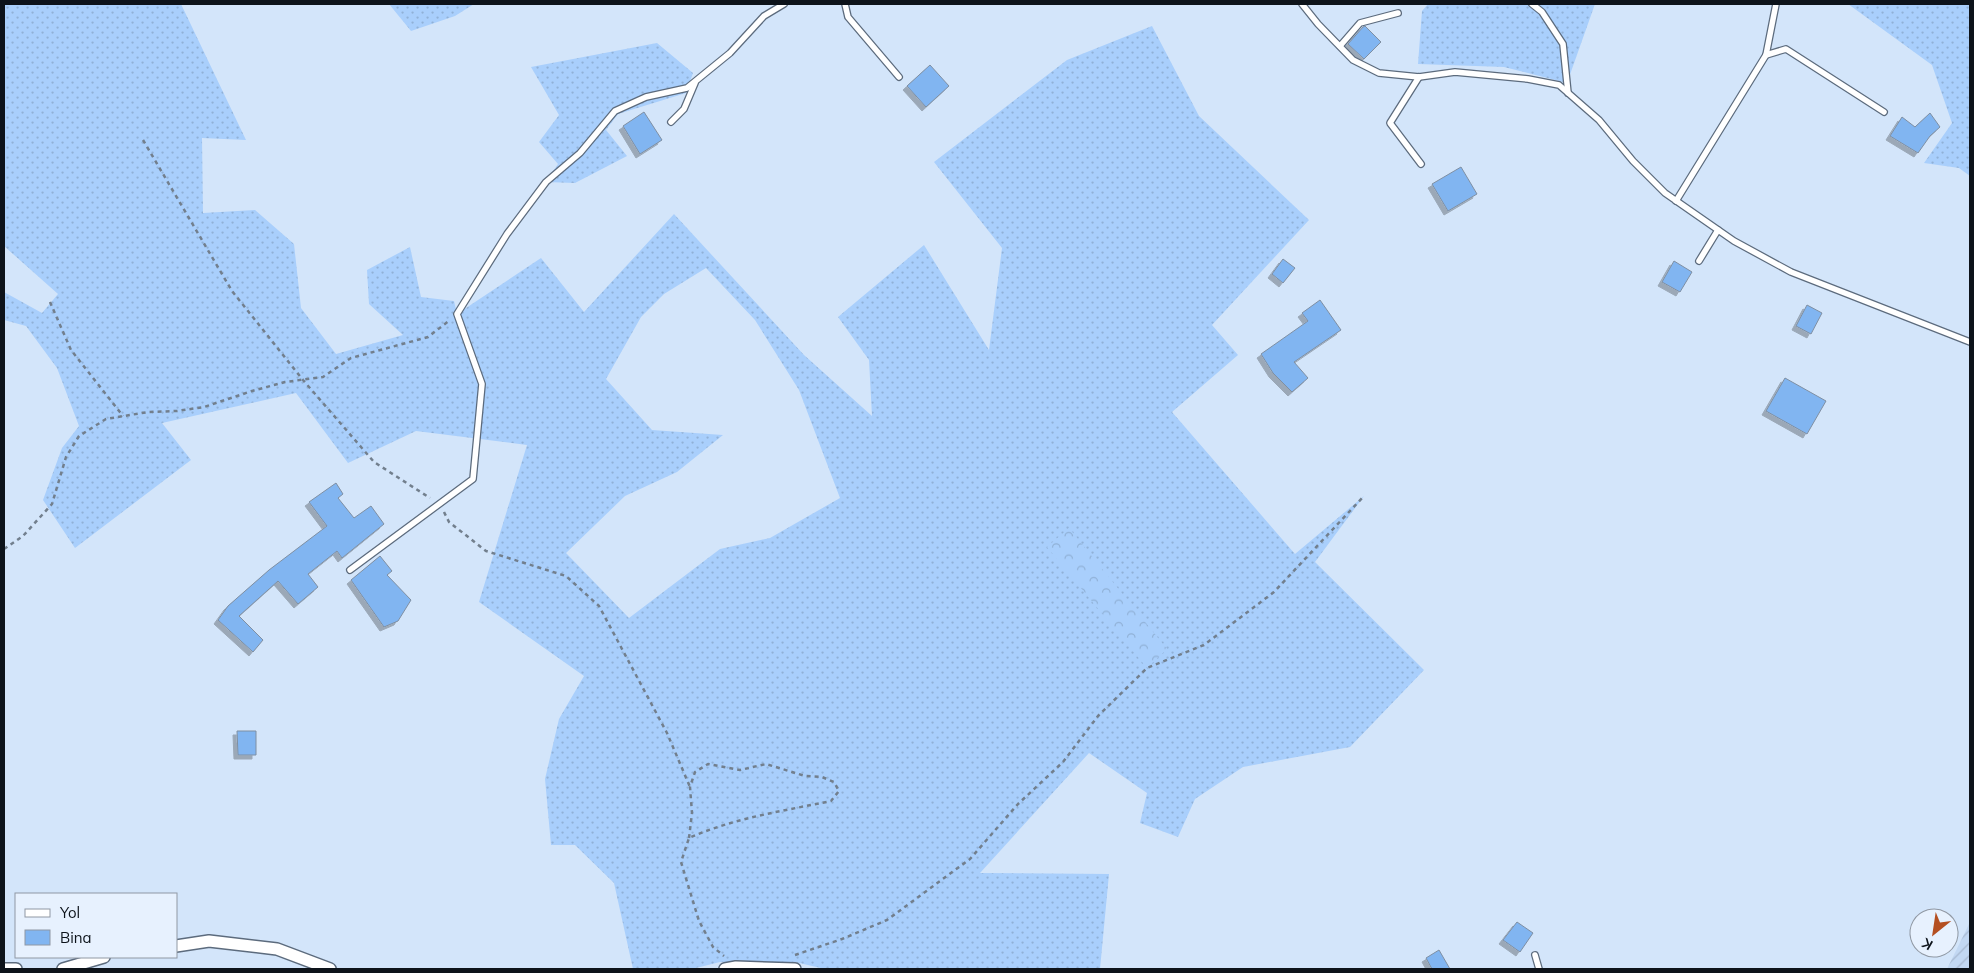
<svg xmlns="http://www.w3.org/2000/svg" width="1974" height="973" font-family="Mulish,sans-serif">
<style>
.industrial{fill:url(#industrial-furrows)}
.grass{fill:url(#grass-dots);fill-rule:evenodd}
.forest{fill:url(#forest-crowns)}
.building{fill:#81b5f1;stroke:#7f8fa2;filter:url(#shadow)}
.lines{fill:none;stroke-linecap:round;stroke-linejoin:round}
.service-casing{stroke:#5c6b7d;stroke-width:8}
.minor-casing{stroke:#5c6b7d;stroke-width:14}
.path{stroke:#727f8d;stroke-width:2.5;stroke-dasharray:4 4;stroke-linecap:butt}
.service{stroke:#fff;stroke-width:5.5}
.minor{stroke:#fff;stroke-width:11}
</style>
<defs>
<pattern id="industrial-furrows" width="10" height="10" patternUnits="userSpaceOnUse" patternTransform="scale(1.25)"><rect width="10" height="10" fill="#c2d8f3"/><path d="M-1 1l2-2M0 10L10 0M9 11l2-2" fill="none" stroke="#a6b8d0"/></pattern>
<pattern id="grass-dots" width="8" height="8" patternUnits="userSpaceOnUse" patternTransform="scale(1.25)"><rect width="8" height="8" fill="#a9cffc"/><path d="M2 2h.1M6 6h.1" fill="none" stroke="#90b1d7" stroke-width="1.8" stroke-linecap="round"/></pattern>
<pattern id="forest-crowns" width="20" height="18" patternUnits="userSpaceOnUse" patternTransform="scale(1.25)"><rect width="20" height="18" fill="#a9cffc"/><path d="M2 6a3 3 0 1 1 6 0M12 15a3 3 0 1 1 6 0" fill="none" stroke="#90b1d7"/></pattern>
<filter id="shadow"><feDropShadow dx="-4" dy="4" stdDeviation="0" flood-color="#0004"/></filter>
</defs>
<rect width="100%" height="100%" fill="#d3e5fa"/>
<polygon class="industrial" points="1970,922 1970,969 1947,969"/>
<g class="grass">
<path d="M4,4H181L246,140L202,138L203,213L255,210L294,244L301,308L336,354L403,335L369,304L367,270L410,247L421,297L454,301L457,314L541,258L584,312L674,214L804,355L872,416L869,360L838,317L924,245L989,350L1002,248L934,162L1067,60L1152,26L1199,116L1309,220L1212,325L1238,355L1172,412L1295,554L1364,496L1315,562L1424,670L1350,747L1243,767L1195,799L1178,837L1140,823L1147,793L1089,753L980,873L1109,874L1100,969H825L795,962H720L692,969H633L614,883L575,845H551L545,779L559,719L584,676L479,602L527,445L416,431L348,463L296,393L162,423L191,460L75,548L43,500L62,448L79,426L57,368L26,326L4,320V292L42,313L58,294L4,246ZM706,268L755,320L799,390L840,498L770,538L720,549L629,618L566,553L625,496L677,472L723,435L652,430L606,379L641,317L664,294Z"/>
<polygon points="389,4 474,4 455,16 411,31"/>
<polygon points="1428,4 1595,4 1567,83 1504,67 1418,64 1422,11"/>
<polygon points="1848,4 1970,4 1970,176 1959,168 1924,163 1952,123 1932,65"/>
<polygon points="657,43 693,73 686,93 618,114 606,130 627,156 575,183 546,182 558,164 539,142 559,115 531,67"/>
</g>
<polygon class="forest" points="1069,528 1167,649 1147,668 1047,547"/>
<g class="building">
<polygon points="1365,26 1381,42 1364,59 1348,44 1363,27"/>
<polygon points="930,65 949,86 926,107 907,86"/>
<polygon points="644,112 662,140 640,154 623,126"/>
<polygon points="1930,113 1940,127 1930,136 1918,153 1890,136 1902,117 1915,127"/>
<polygon points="1461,167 1477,194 1448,211 1432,184"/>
<polygon points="1283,259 1295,268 1283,283 1272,274"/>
<polygon points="1674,261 1692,272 1680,292 1662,282"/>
<polygon points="1320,300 1341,330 1294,362 1308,378 1292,392 1273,373 1261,354 1308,321 1302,313"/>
<polygon points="1807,305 1822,313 1811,334 1796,326"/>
<polygon points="1785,378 1826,401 1807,434 1766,411"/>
<polygon points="336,483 343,494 338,498 354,518 371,506 384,524 342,558 337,551 308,574 318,587 298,604 278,581 239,616 263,640 253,652 218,620 228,606 269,570 327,526 309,502"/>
<polygon points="380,556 392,571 387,575 411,600 398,621 384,627 351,580"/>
<polygon points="237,731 256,731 256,755 238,755"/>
<polygon points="1517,922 1533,933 1520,952 1503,940"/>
<polygon points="1439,950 1450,969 1432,969 1426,958"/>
</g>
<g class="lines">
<g class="service-casing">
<g id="service">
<polyline points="845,4 848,17 899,77"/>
<polyline points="1302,4 1318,24 1353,60 1379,73 1419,77 1455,72 1528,79 1559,85 1599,120 1633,161 1665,193 1734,241 1791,272 1970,342"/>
<polyline points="1532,4 1542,12 1563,44 1568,93"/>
<polyline points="1340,46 1360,23 1398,13"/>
<polyline points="1766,55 1776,4"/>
<polyline points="1419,77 1390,123 1421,164"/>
<polyline points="671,122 684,109 695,83"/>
<polyline points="1676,201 1766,55 1786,49 1884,112"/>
<polyline points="1699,261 1718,230"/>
<polyline points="350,570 473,479 482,384 457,314 507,234 546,182 580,153 615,111 646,97 687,88 730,53 764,16 784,4"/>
<polyline points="1535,955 1539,969"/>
</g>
</g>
<g class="minor-casing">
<g id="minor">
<polyline points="176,946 209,941 277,949 330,969"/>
<polyline points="4,969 16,969"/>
<polyline points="63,969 104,957"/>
<polyline points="725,969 736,967 795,969"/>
</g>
</g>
<g class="path">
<polyline points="143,140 232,291 303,380 374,462 430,498"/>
<polyline points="50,302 71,350 123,416"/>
<polyline points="444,512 449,522 486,551 566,576 599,606 667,733 690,787"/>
<polyline points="4,549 23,536 52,504 66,457 79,436 106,419 148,412 177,411 204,407 252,391 285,382 323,377 351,358 428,337 450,320"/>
<path d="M689,838L692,813L690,787L695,772L708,764L740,770L766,764L805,776L822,777L834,782L839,791L831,801C783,811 734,818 689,838L681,862L699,921L713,947L724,956"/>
<polyline points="795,955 842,939 887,920 970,859 1018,804 1063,762 1098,716 1147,668 1204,645 1274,592 1364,496"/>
</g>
<use href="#service" class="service"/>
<use href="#minor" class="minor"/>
</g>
<rect width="1974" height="973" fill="none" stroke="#0d131a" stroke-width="10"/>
<rect x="15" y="893" width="162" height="65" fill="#e7f1fe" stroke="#9098a3"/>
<rect x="25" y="909" width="25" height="8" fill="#ffffff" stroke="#9098a3"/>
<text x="60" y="918" font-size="15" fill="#0d131a">Yol</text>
<rect x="25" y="930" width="25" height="15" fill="#81b5f1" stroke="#9098a3"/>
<text x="60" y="943" font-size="15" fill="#0d131a">Bina</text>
<g transform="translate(1934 933) rotate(210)"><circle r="24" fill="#e7f1fe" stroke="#9098a3"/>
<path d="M0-4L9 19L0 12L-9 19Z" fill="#b44f21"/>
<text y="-8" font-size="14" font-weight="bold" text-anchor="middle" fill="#0d131a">K</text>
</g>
</svg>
